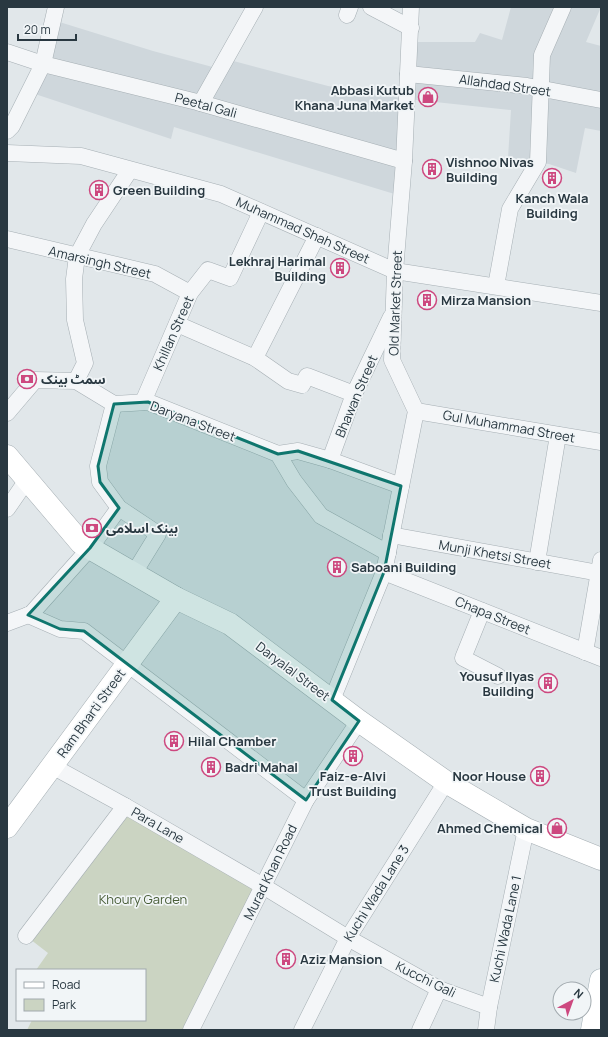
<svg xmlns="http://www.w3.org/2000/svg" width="608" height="1037" font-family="Manrope,'Noto Sans Arabic',sans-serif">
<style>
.built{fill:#cfd7dc}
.green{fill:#cbd4c2}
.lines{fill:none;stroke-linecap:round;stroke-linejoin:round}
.street-casing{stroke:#a6afb4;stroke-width:17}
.secondary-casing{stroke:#a6afb4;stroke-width:23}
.primary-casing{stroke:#a0aeb5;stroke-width:23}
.street{stroke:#f4f6f8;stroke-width:16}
.secondary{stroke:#fff;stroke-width:22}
.primary{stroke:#fff;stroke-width:22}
.marked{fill:#0f766e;fill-opacity:0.2;stroke:#0f766e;stroke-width:3;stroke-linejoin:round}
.labels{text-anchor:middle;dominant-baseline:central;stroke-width:3.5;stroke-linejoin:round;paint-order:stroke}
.street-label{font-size:13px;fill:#293841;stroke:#f1f5f7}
.poi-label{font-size:13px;font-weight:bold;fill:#293841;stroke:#f1f5f7;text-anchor:start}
.park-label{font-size:13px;fill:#485d37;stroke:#f1f5f7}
</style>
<rect width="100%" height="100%" fill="#e1e7ea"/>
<polygon class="built" points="511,7 601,7 586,42 601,46 601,131 585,128 576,173 549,164 508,158 511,110 407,99 401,196 174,127 171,139 29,92 53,20 153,51 220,69 226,59 328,86 407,99 409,42 475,42 480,33 502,40"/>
<polygon class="green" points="125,806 263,886 191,1030 27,1030 32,1020 145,1020 145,970 36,970 48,953 26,936"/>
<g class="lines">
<g class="street-casing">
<g id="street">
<polyline points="371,7 411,28"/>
<polyline points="347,15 350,7"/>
<polyline points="7,52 43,64 197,102 404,161"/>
<polyline points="408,74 527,86 601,100"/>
<polyline points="201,103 255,7"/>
<polyline points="7,131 12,126 43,64 56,7"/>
<polyline points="7,153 81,156 221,194 395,271 601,303"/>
<polyline points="7,239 155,274 190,293"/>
<polyline points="496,286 510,209 538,162 542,55 563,7"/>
<polyline points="177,324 255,358 288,381 302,385 307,376 354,394"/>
<polyline points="255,358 317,236"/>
<polyline points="76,381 85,363 75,320 74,279 77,256 94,224 130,170"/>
<polyline points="143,402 190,293 208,270 230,278 261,212"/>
<polyline points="114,404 98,466 100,482 119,508 158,534 134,573"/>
<polyline points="416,411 601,442"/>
<polyline points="7,413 35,380 76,381 114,404 148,402 278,454 294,481 321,516 388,553"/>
<polyline points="278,454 298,451 330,460 401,486"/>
<polyline points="330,460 354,394 391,317"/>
<polyline points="7,509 27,480"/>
<polyline points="391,535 599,573"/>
<polyline points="537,562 558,435"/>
<polyline points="384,572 601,658"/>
<polyline points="482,611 463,658 498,676"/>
<polyline points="28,615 60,629 84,631 306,800"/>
<polyline points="7,623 31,614 90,548 119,508"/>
<polyline points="585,652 601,560"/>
<polyline points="332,700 384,572 416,411 392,360 395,271 404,161 411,7"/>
<polyline points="52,766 125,806 263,886 348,938 439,989 489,1007"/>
<polyline points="26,936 125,806"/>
<polyline points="191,1030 306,800 359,721"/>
<polyline points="302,1030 348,938 446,782"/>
<polyline points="420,1030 439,989"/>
<polyline points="486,1030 489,1007 526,829"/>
</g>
</g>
<g class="secondary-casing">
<g id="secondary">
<polyline points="7,456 81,543 176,598 230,624 359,721 446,782 526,829 601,859"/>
<polyline points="7,827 176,598"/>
</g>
</g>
<g class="primary-casing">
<polyline id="primary" points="592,1030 601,980"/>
</g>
<use href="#street" class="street"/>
<use href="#secondary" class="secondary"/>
<use href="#primary" class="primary"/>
</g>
<path class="marked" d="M148,402L278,454L298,451L401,486L384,572L332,700L359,721L306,800L84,631L60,629L28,615L90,548L119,508L100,482L98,466L114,404Z"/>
<defs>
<g id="shop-ring" transform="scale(1)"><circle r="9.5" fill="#f1f5f7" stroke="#cd487f" stroke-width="1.5"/><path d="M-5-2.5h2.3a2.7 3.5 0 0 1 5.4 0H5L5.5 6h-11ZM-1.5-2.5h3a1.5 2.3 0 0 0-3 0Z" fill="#cd487f"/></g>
<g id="building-ring" transform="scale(1)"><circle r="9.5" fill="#f1f5f7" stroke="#cd487f" stroke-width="1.5"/><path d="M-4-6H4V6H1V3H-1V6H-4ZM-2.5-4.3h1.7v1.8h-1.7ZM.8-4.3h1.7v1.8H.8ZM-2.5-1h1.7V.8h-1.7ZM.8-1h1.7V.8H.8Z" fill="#cd487f"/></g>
<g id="bank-ring" transform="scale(1)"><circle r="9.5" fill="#f1f5f7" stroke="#cd487f" stroke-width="1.5"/><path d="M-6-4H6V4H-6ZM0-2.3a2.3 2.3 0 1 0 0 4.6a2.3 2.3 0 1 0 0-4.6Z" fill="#cd487f"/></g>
</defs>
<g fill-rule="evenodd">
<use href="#shop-ring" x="428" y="97"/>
<use href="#building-ring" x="432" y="169"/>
<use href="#building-ring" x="552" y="178"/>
<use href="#building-ring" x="99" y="190"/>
<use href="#building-ring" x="340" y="268"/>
<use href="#building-ring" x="427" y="300"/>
<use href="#bank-ring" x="27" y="379"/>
<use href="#bank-ring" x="92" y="528"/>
<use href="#building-ring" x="337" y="567"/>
<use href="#building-ring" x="548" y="683"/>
<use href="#building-ring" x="174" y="741"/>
<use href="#building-ring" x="353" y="756"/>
<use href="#building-ring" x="211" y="767"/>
<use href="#building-ring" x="540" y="776"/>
<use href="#shop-ring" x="557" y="828"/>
<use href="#building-ring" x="286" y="959"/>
</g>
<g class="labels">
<g class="street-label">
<text transform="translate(505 85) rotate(8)">Allahdad Street</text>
<text transform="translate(206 105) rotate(15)">Peetal Gali</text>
<text transform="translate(303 230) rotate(24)">Muhammad Shah Street</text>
<text transform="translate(100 262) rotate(13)">Amarsingh Street</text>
<text transform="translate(395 303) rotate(-88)">Old Market Street</text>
<text transform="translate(173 333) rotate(-66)">Khillan Street</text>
<text transform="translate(356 396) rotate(-67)">Bhawan Street</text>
<text transform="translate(193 421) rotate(21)">Daryana Street</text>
<text transform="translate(509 426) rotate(10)">Gul Muhammad Street</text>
<text transform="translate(495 554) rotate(10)">Munji Khetsi Street</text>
<text transform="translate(493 615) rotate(22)">Chapa Street</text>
<text transform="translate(293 671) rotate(37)">Daryalal Street</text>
<text transform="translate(91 713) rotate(-54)">Ram Bharti Street</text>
<text transform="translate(158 825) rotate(30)">Para Lane</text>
<text transform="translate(270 872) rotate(-64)">Murad Khan Road</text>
<text transform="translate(376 893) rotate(-58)">Kuchi Wada Lane 3</text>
<text transform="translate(505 929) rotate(-78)">Kuchi Wada Lane 1</text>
<text transform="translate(426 979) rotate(26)">Kucchi Gali</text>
</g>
<g class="poi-label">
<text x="414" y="90" text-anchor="end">Abbasi Kutub<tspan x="414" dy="15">Khana Juna Market</tspan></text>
<text x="446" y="162">Vishnoo Nivas<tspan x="446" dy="15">Building</tspan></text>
<text x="113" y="190">Green Building</text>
<text x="552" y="198" text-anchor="middle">Kanch Wala<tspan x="552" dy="15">Building</tspan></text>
<text x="326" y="261" text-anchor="end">Lekhraj Harimal<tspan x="326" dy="15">Building</tspan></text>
<text x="441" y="300">Mirza Mansion</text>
<text x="41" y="379">سمٹ بینک</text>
<text x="106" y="528">بینک اسلامی</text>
<text x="351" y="567">Saboani Building</text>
<text x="534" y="676" text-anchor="end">Yousuf Ilyas<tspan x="534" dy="15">Building</tspan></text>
<text x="188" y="741">Hilal Chamber</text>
<text x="225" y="767">Badri Mahal</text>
<text x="353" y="776" text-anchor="middle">Faiz-e-Alvi<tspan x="353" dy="15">Trust Building</tspan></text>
<text x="526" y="776" text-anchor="end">Noor House</text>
<text x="543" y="828" text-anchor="end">Ahmed Chemical</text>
<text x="300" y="959">Aziz Mansion</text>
</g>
<g class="park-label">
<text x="143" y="899">Khoury Garden</text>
</g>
</g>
<rect width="608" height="1037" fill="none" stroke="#293841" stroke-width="16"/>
<rect x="16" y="969" width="130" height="52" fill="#f1f5f7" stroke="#a1a9ae"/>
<rect x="24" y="982" width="20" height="6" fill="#ffffff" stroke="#a1a9ae"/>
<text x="52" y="989" font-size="12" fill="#293841">Road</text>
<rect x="24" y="999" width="20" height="12" fill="#cbd4c2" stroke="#a1a9ae"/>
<text x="52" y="1009" font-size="12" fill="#293841">Park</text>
<g transform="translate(572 1001) rotate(41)"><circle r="19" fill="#f1f5f7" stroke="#a1a9ae"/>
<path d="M0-3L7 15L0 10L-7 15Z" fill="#cd487f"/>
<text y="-6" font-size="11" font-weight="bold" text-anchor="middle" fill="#293841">N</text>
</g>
<path d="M18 34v6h58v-6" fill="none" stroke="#293841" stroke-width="2"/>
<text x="24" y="34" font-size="12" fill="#293841" stroke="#f1f5f7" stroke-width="3" paint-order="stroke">20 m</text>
</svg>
